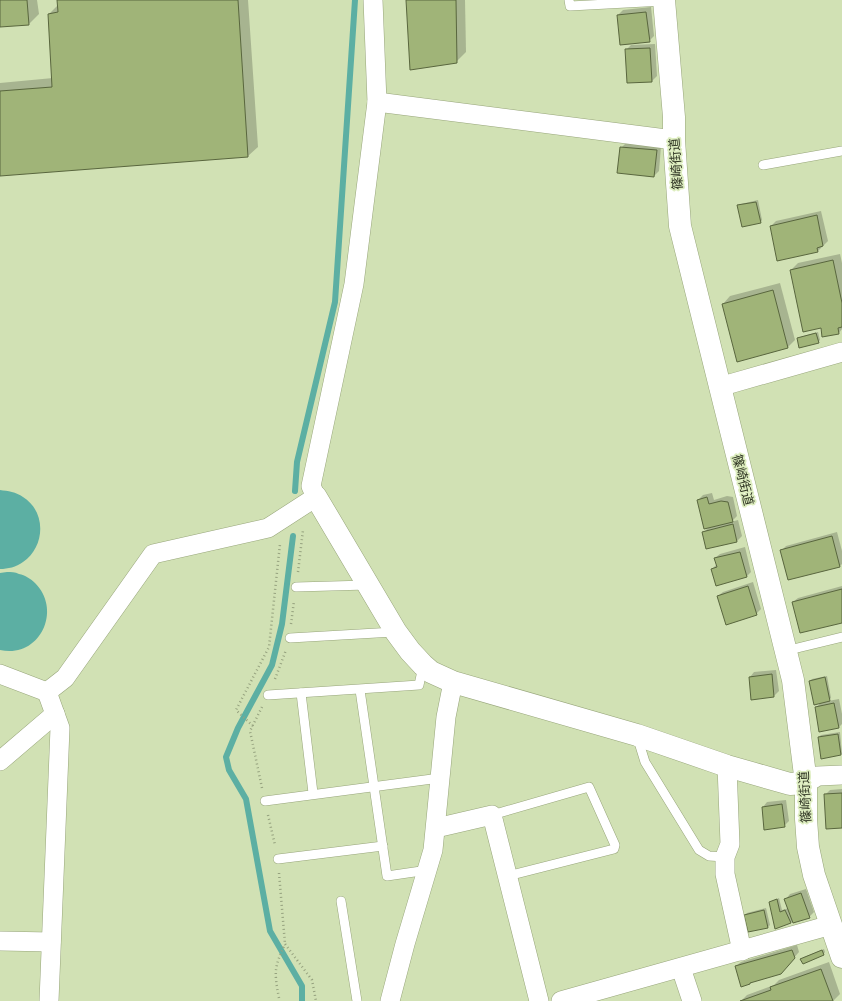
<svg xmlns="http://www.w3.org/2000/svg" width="842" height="1001" font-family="'Zilla Slab','Noto Sans JP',serif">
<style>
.water{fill:#5cafa3}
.shadow{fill:#0003}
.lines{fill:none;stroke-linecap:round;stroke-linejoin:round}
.stream{stroke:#5cafa3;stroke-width:6}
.building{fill:#a0b478;stroke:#59663e}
.service-casing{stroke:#97a57a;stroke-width:10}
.minor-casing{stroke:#97a57a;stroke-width:20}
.tertiary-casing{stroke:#97a57a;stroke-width:23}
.path{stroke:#96a27f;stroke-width:2.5;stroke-dasharray:1 3;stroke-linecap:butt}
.service{stroke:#fff;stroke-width:9}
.minor{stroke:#fff;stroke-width:19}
.tertiary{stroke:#fff;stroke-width:22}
.labels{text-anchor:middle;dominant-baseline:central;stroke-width:3.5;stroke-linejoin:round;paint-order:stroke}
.street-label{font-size:13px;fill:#313725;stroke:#deeec0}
</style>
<rect width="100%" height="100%" fill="#d1e1b4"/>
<g class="water">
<path d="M0,490C8,491 16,492 23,497C47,512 45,547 23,562C16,567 8,569 0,569Z"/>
<path d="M7,572C11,572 15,572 19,574C25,575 31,579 35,583C63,611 39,659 0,650V573Z"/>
</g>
<g class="shadow">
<polygon points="0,0 37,0 39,14 29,24 0,26"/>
<polygon points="58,0 248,0 258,147 248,156 0,175 0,83 53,78 49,14 58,5"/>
<polygon points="407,0 465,0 466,52 456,62"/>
<polygon points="651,7 654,36 649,41 618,15 623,10"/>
<polygon points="655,44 657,76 652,81 628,82 626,50 631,45"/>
<polygon points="626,143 661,146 659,171 654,176 621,148"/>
<polygon points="758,200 762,220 760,223 738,206 741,204"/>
<polygon points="821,211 828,241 818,251 771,226 776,221"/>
<polygon points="840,254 842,263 842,329 839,333 822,327 791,270 798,263"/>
<polygon points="780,283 795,340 788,347 723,304 730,296"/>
<polygon points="818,332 820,340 818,342 798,339 800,337"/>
<polygon points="712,493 714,500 727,496 733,497 737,516 731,522 738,520 742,536 737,541 707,548 703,533 709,527 698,500 703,495"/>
<polygon points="837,532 842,551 842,564 840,566 788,579 781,551 786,546"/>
<polygon points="745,547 751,572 747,576 712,569 717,564 715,558 720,554"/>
<polygon points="753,582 761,609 756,614 718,596 723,592"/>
<polygon points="842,586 842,622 793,602 798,598"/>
<polygon points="776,670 779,691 774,696 750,677 754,672"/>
<polygon points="827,676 831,698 828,701 839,699 842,714 842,724 839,727 816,708 821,702 810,681 812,679"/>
<polygon points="840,732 842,754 822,758 819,737 821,735"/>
<polygon points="842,789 842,827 825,795 830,790"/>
<polygon points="786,800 789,821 784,826 763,807 767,802"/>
<polygon points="806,889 814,912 809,917 793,920 791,923 775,927 770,902 779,898 782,910 789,908 786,899 790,894"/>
<polygon points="766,908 770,925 768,927 749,931 745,915 747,913"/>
<polygon points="797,945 799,952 785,968 753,981 750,983 736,966 741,962"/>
<polygon points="824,949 825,952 823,955 802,959 804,957"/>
<polygon points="829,962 840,994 833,1001 741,1001 747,995 774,985 779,980"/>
</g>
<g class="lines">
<g class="stream">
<polyline points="295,491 297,462 335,302 355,0"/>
<polyline points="293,536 282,624 272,665 238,728 226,757 229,770 246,799 270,931 302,986 302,1001"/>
</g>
</g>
<g class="building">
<polygon points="0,0 27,0 29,25 0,27"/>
<polygon points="57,0 238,0 248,157 0,176 0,91 52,87 48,14 58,12"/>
<polygon points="406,0 456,0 457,63 410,70"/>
<polygon points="646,12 650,42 620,45 617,15"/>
<polygon points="650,48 652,82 627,83 625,49"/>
<polygon points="620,147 657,150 654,177 617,173"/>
<polygon points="756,202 761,223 742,227 737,205"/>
<polygon points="817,215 823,246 817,248 818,252 777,261 770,226"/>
<polygon points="833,260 842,303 842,327 838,328 839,334 822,337 821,328 803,332 790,270"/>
<polygon points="773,290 788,348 737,362 722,304"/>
<polygon points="816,333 819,343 799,348 797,338"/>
<polygon points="707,497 709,504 721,501 728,502 733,522 704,529 697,500"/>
<polygon points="733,524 737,542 706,549 702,532"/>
<polygon points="832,536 840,567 788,580 780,550"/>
<polygon points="740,552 747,577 716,586 711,569 717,567 714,558"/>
<polygon points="748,586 757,615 726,625 717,596"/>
<polygon points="842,589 842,623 800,633 792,602"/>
<polygon points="772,674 774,697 751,700 749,677"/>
<polygon points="825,677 830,701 814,705 809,681"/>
<polygon points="834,703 839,728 819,732 815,707"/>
<polygon points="838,734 841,755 821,759 818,737"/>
<polygon points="842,793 842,828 826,829 824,794"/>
<polygon points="782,804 785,827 764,830 762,807"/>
<polygon points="801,893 810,918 793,923 784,899"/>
<polygon points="777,899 780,912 785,910 791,923 775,929 769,902"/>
<polygon points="764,910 768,928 748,932 744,915"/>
<polygon points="792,950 795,958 781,974 750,983 750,984 741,987 735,966"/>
<polygon points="822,950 824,955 803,964 800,959"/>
<polygon points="821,969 833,1001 740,1001 771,990 770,987"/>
</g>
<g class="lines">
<g class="service-casing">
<g id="service">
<polyline points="569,0 570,6 664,1"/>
<polyline points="763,165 842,151"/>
<polyline points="296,587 367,585"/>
<polyline points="290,638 394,632"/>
<polyline points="785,651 842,637"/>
<polyline points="360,690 387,876 428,870"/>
<polyline points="301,693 313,793"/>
<polyline points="268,695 419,685 423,666"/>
<polyline points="637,736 645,762 699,850 709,856 725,857"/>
<polyline points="265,801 440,778"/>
<polyline points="492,815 589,787 615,845 614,849 508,876"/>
<polyline points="278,859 383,846"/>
<polyline points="341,901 357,1001"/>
</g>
</g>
<g class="minor-casing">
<g id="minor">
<polyline points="377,102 674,140"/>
<polyline points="719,387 842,352"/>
<polyline points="0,674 47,692 65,678 153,554 268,528 316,497 311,486 354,284 377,102 373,0"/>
<polyline points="47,692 60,728 49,1001"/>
<polyline points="0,761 55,714"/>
<polyline points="727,766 730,844 725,857 725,874 742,951"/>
<polyline points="806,783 818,776 842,775"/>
<polyline points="436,828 492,815 539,1001"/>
<polyline points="0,941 51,942"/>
<polyline points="681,968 692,1001"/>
<polyline points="390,1001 405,944 433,850 446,717 453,682"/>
<polyline points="561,1001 831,925"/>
</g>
</g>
<g class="tertiary-casing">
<g id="tertiary">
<polyline points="664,0 674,117 674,140 680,226 793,680 806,783 806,819 808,847 814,875 842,957"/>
<polyline points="316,497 396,632 410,651 423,665 431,672 453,682 637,735 727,766 790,784 806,783"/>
</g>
</g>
<g class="path">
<polyline points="298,572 303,530"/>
<polyline points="291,624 294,601"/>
<polyline points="275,679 286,650"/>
<polyline points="262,707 250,731 262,788"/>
<polyline points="253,726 236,710 269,647 280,544"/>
<polyline points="268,815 275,845"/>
<polyline points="279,873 285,944"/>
<path d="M279,998C274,972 274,968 285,944L312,980L316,1001"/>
</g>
<use href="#service" class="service"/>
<use href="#minor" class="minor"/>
<use href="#tertiary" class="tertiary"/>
</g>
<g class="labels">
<g class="street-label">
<text transform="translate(676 164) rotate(-94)">篠崎街道</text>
<text transform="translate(743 480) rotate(76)">篠崎街道</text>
<text transform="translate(805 797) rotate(-93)">篠崎街道</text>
</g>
</g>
</svg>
